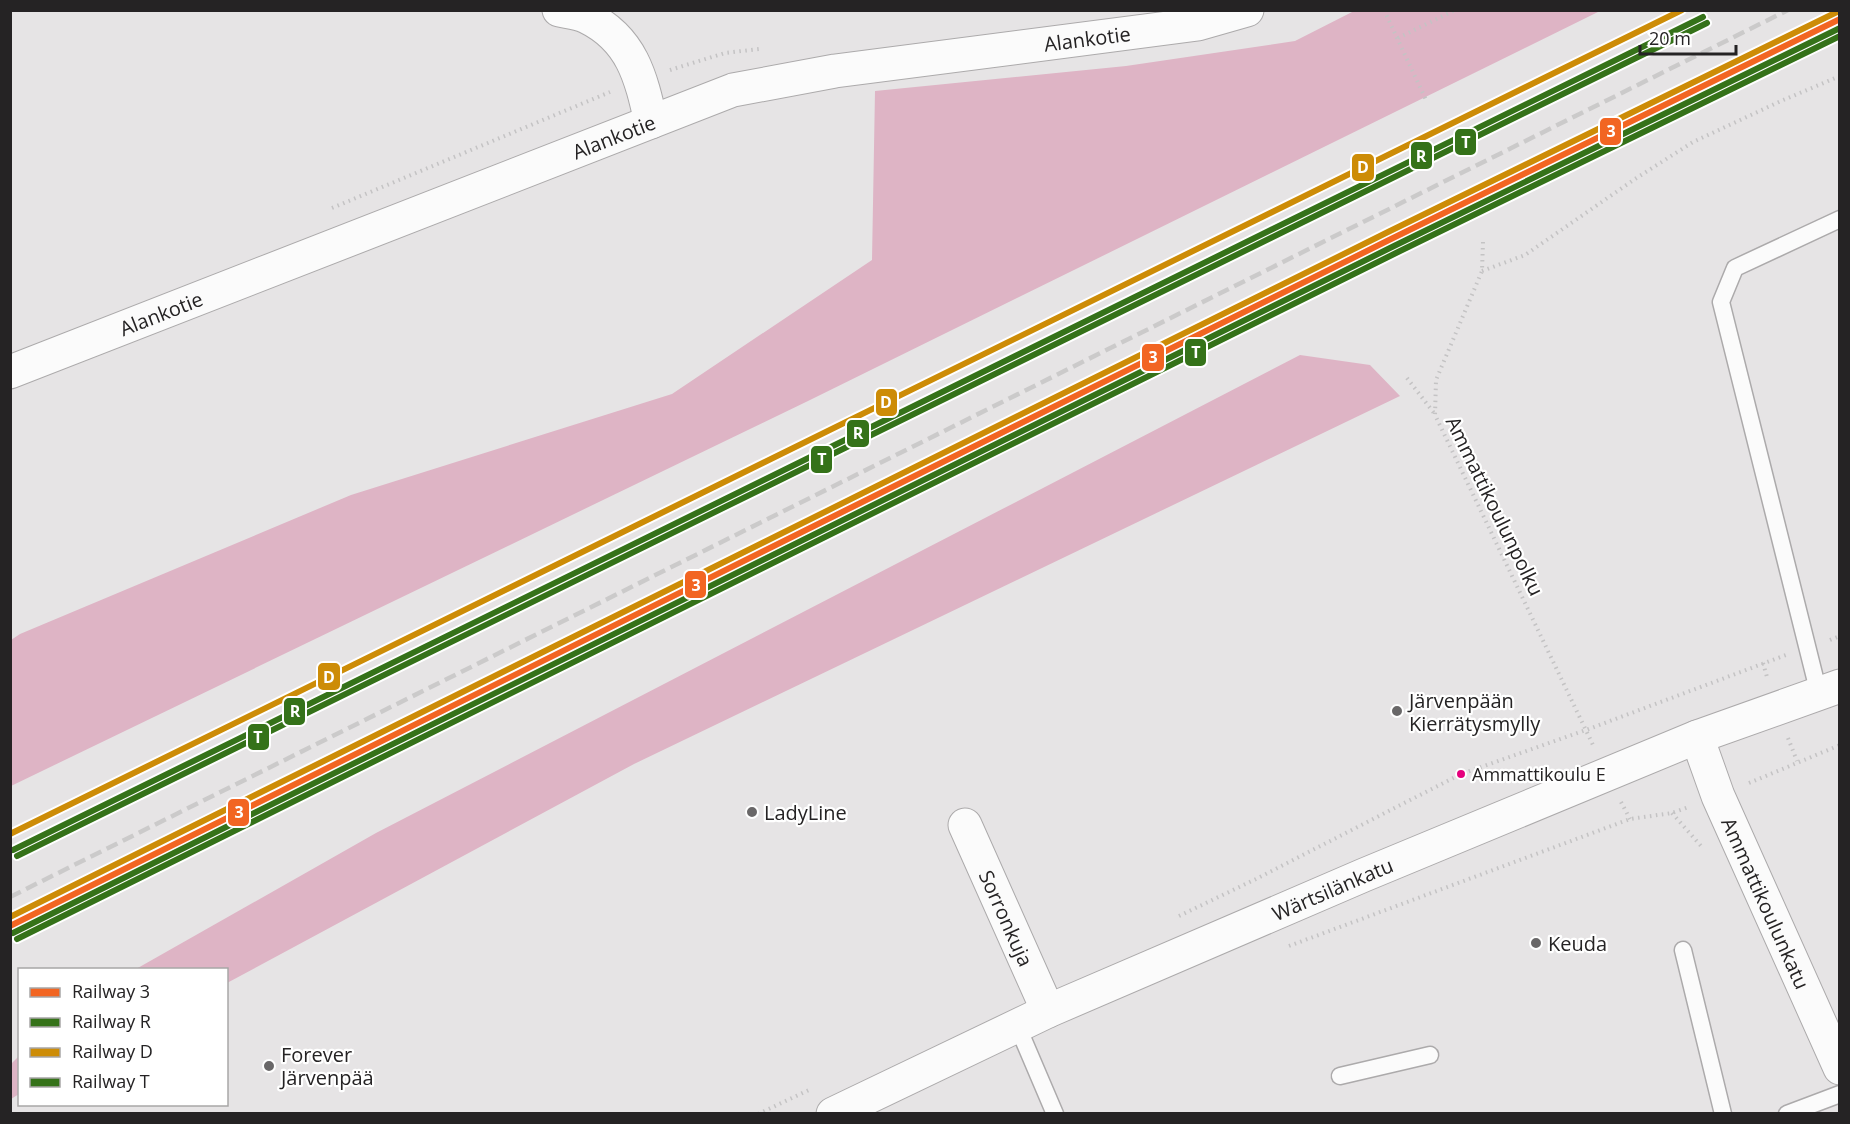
<svg xmlns="http://www.w3.org/2000/svg" width="1850" height="1124" font-family="'Open Sans',sans-serif">
<style>
.forest{fill:#deb4c5}
.lines{fill:none;stroke-linecap:round;stroke-linejoin:round}
.lane-casing{stroke:#acaaab;stroke-width:19}
.street-casing{stroke:#acaaab;stroke-width:35}
.secondary-casing{stroke:#acaaab;stroke-width:35}
.path{stroke:#c4c3c4;stroke-width:4;stroke-dasharray:1.5 4.5;stroke-linecap:butt}
.lane{stroke:#fbfbfb;stroke-width:16}
.street{stroke:#fbfbfb;stroke-width:33}
.secondary{stroke:#fbfbfb;stroke-width:33}
.rail{stroke:#cbcaca;stroke-width:4.5;stroke-dasharray:12 6;stroke-linecap:butt}
.rail-1-casing{stroke:#fff;stroke-width:10}
.rail-2-casing{stroke:#fff;stroke-width:10}
.rail-3-casing{stroke:#fff;stroke-width:10}
.rail-4-casing{stroke:#fff;stroke-width:10}
.rail-1{stroke:#f26522;stroke-width:6}
.rail-2{stroke:#357219;stroke-width:6}
.rail-3{stroke:#cd8c07;stroke-width:6}
.rail-4{stroke:#357219;stroke-width:6}
.poi-dot{fill:#696768;stroke:#fff;stroke-width:2}
.bus-dot{fill:#e5007d;stroke:#fff;stroke-width:2}
.labels{text-anchor:middle;dominant-baseline:central;stroke-width:4.5;stroke-linejoin:round;paint-order:stroke}
.bus-label{font-size:18px;fill:#252324;stroke:#fff;text-anchor:start}
.street-label{font-size:20px;fill:#252324;stroke:#fff}
.poi-label{font-size:20px;fill:#252324;stroke:#fff;text-anchor:start}
.line-badge{stroke:#fff;stroke-width:2}
.badge-label{font-size:16px;text-anchor:middle;font-weight:bold;fill:#fff}
</style>
<rect width="100%" height="100%" fill="#e6e4e5"/>
<g class="forest">
<polygon points="1356,10 1600,11 808,401 11,786 11,640 20,634 351,495 672,394 872,260 875,91 1126,66 1295,41"/>
<polygon points="1300,355 1370,365 1400,396 634,764 227,983 226,970 136,969 376,833"/>
<polygon points="19,1056 19,1094 11,1099 11,1064"/>
</g>
<g class="lines">
<g class="lane-casing">
<g id="lane">
<polyline points="1819,694 1721,302 1735,268 1840,219"/>
<polyline points="1683,950 1723,1114"/>
<polyline points="1017,1025 1055,1114"/>
<polyline points="1340,1076 1430,1055"/>
<polyline points="1787,1114 1840,1094"/>
</g>
</g>
<g class="street-casing">
<g id="street">
<path d="M559,10C568,12 579,13 587,17C632,39 641,77 651,122"/>
<path id="s1" d="M10,372L733,90L835,71L1198,24L1247,10"/>
<path id="s2" d="M1697,737L1718,796L1840,1068"/>
<path id="s3" d="M965,825L1048,1011"/>
</g>
</g>
<g class="secondary-casing">
<g id="secondary">
<path id="s4" d="M833,1114L1048,1011L1364,875L1697,737L1840,686"/>
</g>
</g>
<g class="path">
<polyline points="1384,10 1427,102"/>
<polyline points="1398,38 1455,10"/>
<polyline points="670,70 725,53 759,49"/>
<polyline points="332,208 610,92"/>
<polyline points="1483,242 1482,271 1436,380 1435,415 1593,745"/>
<polyline points="1482,271 1525,255 1635,179 1693,142 1781,101 1840,76"/>
<polyline points="1407,378 1434,413"/>
<polyline points="1830,640 1840,636"/>
<polyline points="1763,663 1767,677"/>
<polyline points="1788,738 1797,761"/>
<polyline points="1749,783 1840,745"/>
<polyline points="1621,802 1630,819"/>
<polyline points="1672,813 1701,846"/>
<polyline points="1179,916 1256,879 1461,774 1586,730 1786,655"/>
<polyline points="1289,946 1630,819 1672,813 1689,807"/>
<polyline points="758,1114 809,1090"/>
</g>
<use href="#lane" class="lane"/>
<use href="#street" class="street"/>
<use href="#secondary" class="secondary"/>
<polyline class="rail" points="10,897 1788,10"/>
<g class="rail-1-casing">
<polyline id="rail-1" points="10,926 1391,239 1840,19"/>
</g>
<g class="rail-2-casing">
<g id="rail-2">
<polyline points="13,850 1703,17"/>
<polyline points="13,933 1394,246 1840,28"/>
</g>
</g>
<g class="rail-3-casing">
<g id="rail-3">
<polyline points="10,834 1682,10"/>
<polyline points="10,917 1388,232 1837,12"/>
</g>
</g>
<g class="rail-4-casing">
<g id="rail-4">
<polyline points="17,856 1707,23"/>
<polyline points="17,939 1398,252 1840,36"/>
</g>
</g>
<use href="#rail-1" class="rail-1"/>
<use href="#rail-2" class="rail-2"/>
<use href="#rail-3" class="rail-3"/>
<use href="#rail-4" class="rail-4"/>
</g>
<g class="poi-dot">
<circle cx="1397" cy="711" r="6"/>
<circle cx="752" cy="812" r="6"/>
<circle cx="1536" cy="943" r="6"/>
<circle cx="269" cy="1066" r="6"/>
</g>
<circle class="bus-dot" cx="1461" cy="774" r="5"/>
<g class="labels">
<g class="bus-label">
<text x="1472" y="774">Ammattikoulu E</text>
</g>
<g class="street-label">
<text stroke="none"><textPath href="#s1" startOffset="1134">Alankotie</textPath></text>
<text stroke="none"><textPath href="#s1" startOffset="648">Alankotie</textPath></text>
<text stroke="none"><textPath href="#s1" startOffset="162">Alankotie</textPath></text>
<text transform="translate(1495 506) rotate(64)">Ammattikoulunpolku</text>
<text stroke="none"><textPath href="#s4" startOffset="548">Wärtsilänkatu</textPath></text>
<text stroke="none"><textPath href="#s2" startOffset="180">Ammattikoulunkatu</textPath></text>
<text stroke="none"><textPath href="#s3" startOffset="102">Sorronkuja</textPath></text>
</g>
<g class="poi-label">
<text x="1409" y="700">Järvenpään<tspan x="1409" dy="23">Kierrätysmylly</tspan></text>
<text x="764" y="812">LadyLine</text>
<text x="1548" y="943">Keuda</text>
<text x="281" y="1054">Forever<tspan x="281" dy="23">Järvenpää</tspan></text>
</g>
</g>
<g class="line-badge">
<rect x="1599" y="117" width="23" height="29" rx="6" fill="#f26522"/>
<rect x="1454" y="128" width="23" height="28" rx="6" fill="#357219"/>
<rect x="1410" y="141" width="23" height="29" rx="6" fill="#357219"/>
<rect x="1351" y="153" width="24" height="29" rx="6" fill="#cd8c07"/>
<rect x="1184" y="338" width="23" height="29" rx="6" fill="#357219"/>
<rect x="1141" y="343" width="24" height="29" rx="6" fill="#f26522"/>
<rect x="875" y="388" width="23" height="29" rx="6" fill="#cd8c07"/>
<rect x="846" y="419" width="24" height="29" rx="6" fill="#357219"/>
<rect x="810" y="445" width="23" height="29" rx="6" fill="#357219"/>
<rect x="684" y="570" width="23" height="29" rx="6" fill="#f26522"/>
<rect x="317" y="662" width="24" height="29" rx="6" fill="#cd8c07"/>
<rect x="283" y="697" width="23" height="29" rx="6" fill="#357219"/>
<rect x="247" y="723" width="23" height="28" rx="6" fill="#357219"/>
<rect x="227" y="798" width="23" height="29" rx="6" fill="#f26522"/>
</g>
<g class="badge-label">
<text x="1611" y="137">3</text>
<text x="1466" y="148">T</text>
<text x="1421" y="162">R</text>
<text x="1363" y="173">D</text>
<text x="1196" y="358">T</text>
<text x="1153" y="363">3</text>
<text x="886" y="408">D</text>
<text x="858" y="439">R</text>
<text x="822" y="465">T</text>
<text x="696" y="591">3</text>
<text x="329" y="683">D</text>
<text x="295" y="717">R</text>
<text x="258" y="743">T</text>
<text x="239" y="818">3</text>
</g>
<rect width="1850" height="1124" fill="none" stroke="#252324" stroke-width="24"/>
<rect x="18" y="968" width="210" height="138" fill="#ffffff" stroke="#a8a7a7" stroke-width="1.5"/>
<rect x="30" y="988" width="30" height="9" fill="#f26522" stroke="#a8a7a7" stroke-width="1.5"/>
<text x="72" y="998" font-size="18" fill="#252324">Railway 3</text>
<rect x="30" y="1018" width="30" height="9" fill="#357219" stroke="#a8a7a7" stroke-width="1.5"/>
<text x="72" y="1028" font-size="18" fill="#252324">Railway R</text>
<rect x="30" y="1048" width="30" height="9" fill="#cd8c07" stroke="#a8a7a7" stroke-width="1.5"/>
<text x="72" y="1058" font-size="18" fill="#252324">Railway D</text>
<rect x="30" y="1078" width="30" height="9" fill="#357219" stroke="#a8a7a7" stroke-width="1.5"/>
<text x="72" y="1088" font-size="18" fill="#252324">Railway T</text>
<path d="M1640 45v9h96v-9" fill="none" stroke="#252324" stroke-width="3"/>
<text x="1649" y="45" font-size="18" fill="#252324" stroke="#ffffff" stroke-width="4.5" paint-order="stroke">20 m</text>
</svg>
